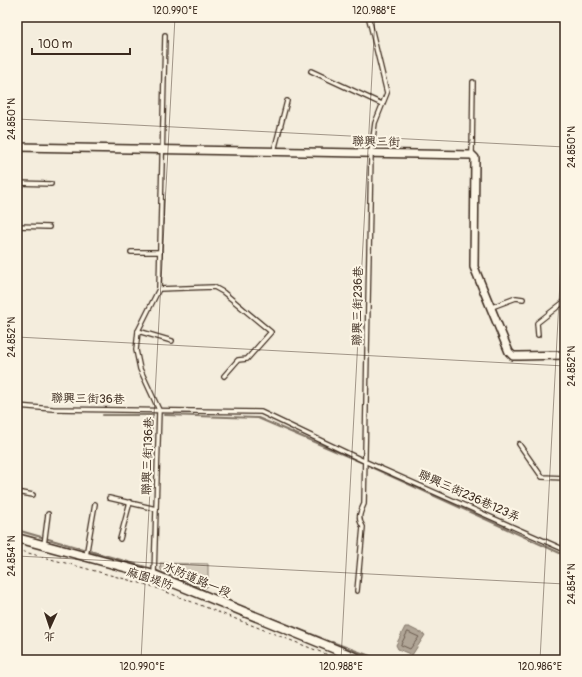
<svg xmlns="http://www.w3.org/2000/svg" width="582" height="677" font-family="Pangolin,'LXGW WenKai TC',sans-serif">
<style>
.green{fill:#d6cdbd;stroke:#887c6e}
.water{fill:#b0a596;stroke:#817466}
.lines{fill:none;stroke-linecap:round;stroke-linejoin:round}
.shore{stroke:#6a5b4e;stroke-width:1}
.stream{stroke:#817466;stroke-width:2}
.service-casing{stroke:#3b2a1e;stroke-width:6}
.minor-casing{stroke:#3b2a1e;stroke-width:10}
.tertiary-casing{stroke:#3b2a1e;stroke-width:11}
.path{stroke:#3b2a1e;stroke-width:1;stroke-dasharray:3 3;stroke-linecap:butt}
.service{stroke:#fcf5e5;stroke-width:3.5}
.minor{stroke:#fcf5e5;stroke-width:7}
.tertiary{stroke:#fcf5e5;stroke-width:8}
.ticks{fill:none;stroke:#3b2a1e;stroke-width:1;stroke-opacity:0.45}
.labels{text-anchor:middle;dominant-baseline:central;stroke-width:4;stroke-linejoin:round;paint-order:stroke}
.street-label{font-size:12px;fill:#3b2a1e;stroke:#fcf5e5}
.neatline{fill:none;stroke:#3b2a1e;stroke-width:1.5}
.ticks-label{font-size:10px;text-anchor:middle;fill:#3b2a1e}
</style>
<rect width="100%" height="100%" fill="#f4eddd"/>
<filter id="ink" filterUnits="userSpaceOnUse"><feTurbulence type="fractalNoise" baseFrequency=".025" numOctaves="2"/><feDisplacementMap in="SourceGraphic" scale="8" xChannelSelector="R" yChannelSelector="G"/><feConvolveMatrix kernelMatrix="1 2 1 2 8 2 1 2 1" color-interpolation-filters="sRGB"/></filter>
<g filter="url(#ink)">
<polygon class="green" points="160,563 208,564 208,586 204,589 161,570"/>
<polygon class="water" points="405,627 409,627 425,635 412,655 398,649 396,645"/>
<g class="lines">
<polygon class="shore" points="408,632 419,637 410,649 401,645"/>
<g class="stream">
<polyline points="103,415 153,415"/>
<polyline points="165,415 258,418 361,462"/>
<polyline points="371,467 562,554"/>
<polyline points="17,530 149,568"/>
<polyline points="155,570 238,605"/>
<polyline points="261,614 321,638"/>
<polyline points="332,642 381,660"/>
</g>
<g class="service-casing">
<g id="service">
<polyline points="311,71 382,104"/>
<polyline points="274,151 287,101"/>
<polyline points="472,155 473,82"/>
<polyline points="17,183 51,184"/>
<polyline points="17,226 49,227"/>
<polyline points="131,252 160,252"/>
<polyline points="159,289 214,287 223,292 271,332 247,359 238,360 224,376"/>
<polyline points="492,307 516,298 523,299"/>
<polyline points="138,331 172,341"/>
<polyline points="538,335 537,323 565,301"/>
<polyline points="17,406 53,409 261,412 364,461 565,550"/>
<polyline points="519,444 542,477 565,478"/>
<polyline points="17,492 33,495"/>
<polyline points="109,498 156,509"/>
<polyline points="120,539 130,502"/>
<polyline points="44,545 48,514"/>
<polyline points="86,556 95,504"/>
<polyline points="154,575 159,410 140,369 136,350 138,331 159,289 165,35"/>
<path d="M357,591L363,527C357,518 360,513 364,504L371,153L375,123L387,93L369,19"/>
</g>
</g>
<g class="minor-casing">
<polyline id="minor" points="17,147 472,155 475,158 474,267 509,352 513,356 520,356 565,355"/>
</g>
<g class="tertiary-casing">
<polyline id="tertiary" points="17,538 154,575 362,660"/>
</g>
<polyline class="path" points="17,550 151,586 331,656"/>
<use href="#service" class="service"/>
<use href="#minor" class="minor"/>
<use href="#tertiary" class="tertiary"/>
</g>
</g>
<path class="ticks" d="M17,119L565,147M17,337L565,366M17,556L565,584M141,660L175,17M341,660L375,17M540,660L565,187"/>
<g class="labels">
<g class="street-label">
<text transform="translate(376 142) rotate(1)">聯興三街</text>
<text transform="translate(358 306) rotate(-89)">聯興三街236巷</text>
<text transform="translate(88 399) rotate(1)">聯興三街36巷</text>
<text transform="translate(148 456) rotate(-88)">聯興三街136巷</text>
<text transform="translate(469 496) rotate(24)">聯興三街236巷123弄</text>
<text transform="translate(150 579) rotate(18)">麻園堤防</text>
<text transform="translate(197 580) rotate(23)">水防道路一段</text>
</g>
</g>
<rect width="582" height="677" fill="none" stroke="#fcf5e5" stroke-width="44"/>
<g transform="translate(50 627) rotate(183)" stroke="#fcf5e5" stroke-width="3" paint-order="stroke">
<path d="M0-3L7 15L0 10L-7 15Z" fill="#3b2a1e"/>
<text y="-6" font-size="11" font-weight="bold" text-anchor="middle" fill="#3b2a1e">北</text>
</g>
<path d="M32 48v6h98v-6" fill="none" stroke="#3b2a1e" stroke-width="2"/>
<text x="38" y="48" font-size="12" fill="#3b2a1e" stroke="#fcf5e5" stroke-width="3" paint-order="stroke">100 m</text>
<rect x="22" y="22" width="538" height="633" class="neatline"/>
<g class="ticks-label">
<text x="175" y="14">120.990°E</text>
<text x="374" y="14">120.988°E</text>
<text transform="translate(11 119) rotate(-90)" y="4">24.850°N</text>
<text transform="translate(571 147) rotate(-90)" y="4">24.850°N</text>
<text transform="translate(11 337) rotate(-90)" y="4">24.852°N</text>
<text transform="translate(571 366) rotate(-90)" y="4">24.852°N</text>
<text transform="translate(11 556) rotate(-90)" y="4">24.854°N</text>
<text transform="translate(571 584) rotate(-90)" y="4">24.854°N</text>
<text x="142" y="670">120.990°E</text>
<text x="341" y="670">120.988°E</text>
<text x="540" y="670">120.986°E</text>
</g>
</svg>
